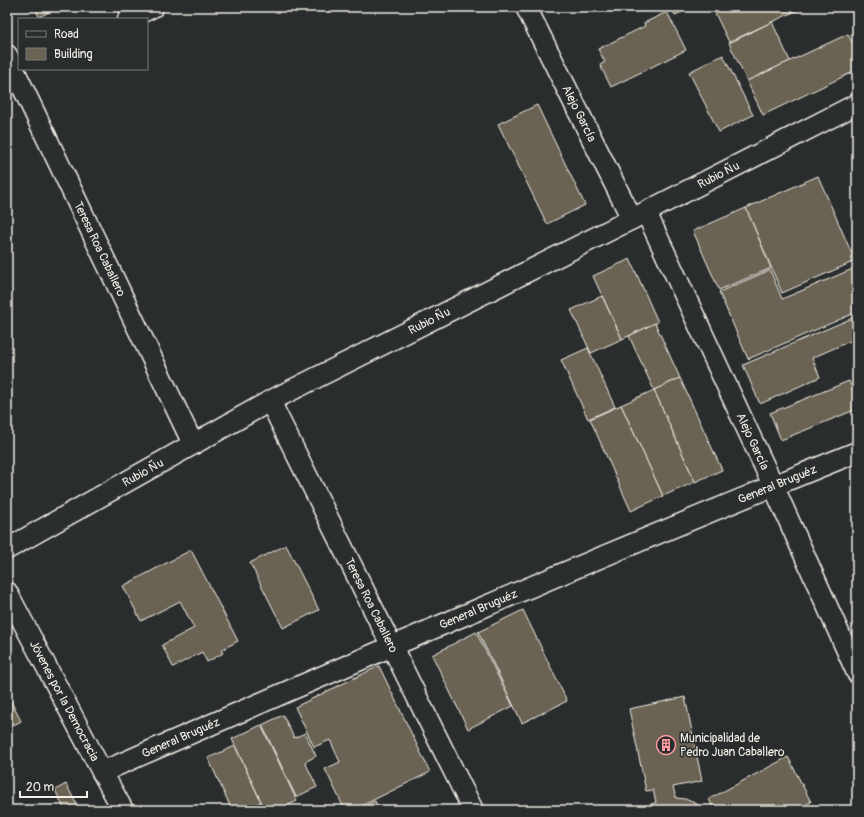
<svg xmlns="http://www.w3.org/2000/svg" width="864" height="817" font-family="Pangolin,sans-serif">
<style>
.building{fill:#6a6252;stroke:#f4f1e8}
.lines{fill:none;stroke-linecap:round;stroke-linejoin:round}
.street-casing{stroke:#f4f1e8;stroke-width:23}
.street{stroke:#2a2d2e;stroke-width:20}
.labels{text-anchor:middle;dominant-baseline:central;stroke-width:3;stroke-linejoin:round;paint-order:stroke}
.street-label{font-size:12px;fill:#f4f1e8;stroke:#2a2d2e}
.poi-label{font-size:12px;fill:#f4f1e8;stroke:#2a2d2e;text-anchor:start}
</style>
<rect width="100%" height="100%" fill="#2a2d2e"/>
<filter id="ink" filterUnits="userSpaceOnUse"><feTurbulence type="fractalNoise" baseFrequency=".025" numOctaves="2"/><feDisplacementMap in="SourceGraphic" scale="8" xChannelSelector="R" yChannelSelector="G"/><feConvolveMatrix kernelMatrix="1 2 1 2 8 2 1 2 1" color-interpolation-filters="sRGB"/></filter>
<g filter="url(#ink)">
<g class="building">
<polygon points="35,7 59,7 39,17"/>
<polygon points="671,7 693,7 675,15"/>
<polygon points="712,7 801,7 802,8 729,42"/>
<polygon points="667,12 686,50 611,87 600,65 605,62 598,49 645,26 644,23"/>
<polygon points="772,22 790,61 747,81 729,43"/>
<polygon points="848,34 857,53 857,70 763,115 747,81"/>
<polygon points="723,55 753,115 719,132 689,72"/>
<polygon points="537,105 585,205 547,224 498,124"/>
<polygon points="818,176 855,261 782,293 746,208"/>
<polygon points="746,208 771,268 719,290 693,231"/>
<polygon points="630,259 658,322 622,339 593,276"/>
<polygon points="855,268 857,272 857,312 748,359 719,292 770,270 782,299"/>
<polygon points="602,296 622,339 591,353 571,310"/>
<polygon points="857,316 857,338 812,358 820,377 760,404 743,365"/>
<polygon points="655,323 680,378 654,390 629,336"/>
<polygon points="588,348 615,407 588,419 561,360"/>
<polygon points="680,378 722,470 695,482 654,390"/>
<polygon points="849,381 857,400 857,409 781,440 770,413"/>
<polygon points="654,390 695,482 663,496 621,405"/>
<polygon points="621,405 663,496 631,511 590,419"/>
<polygon points="286,545 319,610 283,628 250,563"/>
<polygon points="191,550 238,641 221,650 223,653 207,662 202,652 173,667 162,645 194,628 180,601 141,621 123,586"/>
<polygon points="523,610 567,701 522,723 478,632"/>
<polygon points="476,632 513,706 468,729 432,655"/>
<polygon points="379,666 430,772 353,810 345,810 325,769 340,762 330,740 314,747 295,707"/>
<polygon points="685,697 702,781 673,787 676,798 685,799 697,804 704,810 645,810 650,805 656,802 653,790 646,791 629,709"/>
<polygon points="9,698 21,721 10,727 7,722 7,699"/>
<polygon points="283,715 294,738 305,733 316,756 305,762 317,787 296,797 262,725"/>
<polygon points="261,725 297,801 278,810 265,810 232,739"/>
<polygon points="235,746 261,802 244,810 232,810 208,758"/>
<polygon points="788,757 811,802 796,810 714,810 709,799"/>
<polygon points="66,784 78,807 73,810 65,810 55,790"/>
<polygon points="375,801 379,810 357,810"/>
</g>
<g class="lines">
<g class="street-casing">
<g id="street">
<path id="s1" d="M526,7L632,219"/>
<polyline points="128,19 153,7"/>
<path id="s2" d="M7,55L193,444"/>
<path id="s3" d="M646,212L773,485L857,673"/>
<path id="s4" d="M270,401L473,810"/>
<path id="s5" d="M7,549L270,401L632,219L857,104"/>
<path id="s6" d="M7,592L102,772L123,810"/>
<path id="s7" d="M102,772C352,663 603,554 857,452"/>
</g>
</g>
<use href="#street" class="street"/>
</g>
</g>
<defs>
<g id="building-ring" transform="scale(1)"><circle r="9.5" fill="#2a2d2e" stroke="#ff9aa2" stroke-width="1.5"/><path d="M-4-6H4V6H1V3H-1V6H-4ZM-2.5-4.3h1.7v1.8h-1.7ZM.8-4.3h1.7v1.8H.8ZM-2.5-1h1.7V.8h-1.7ZM.8-1h1.7V.8H.8Z" fill="#ff9aa2"/></g>
</defs>
<g fill-rule="evenodd">
<use href="#building-ring" x="666" y="745"/>
</g>
<g class="labels">
<g class="street-label">
<text stroke="none"><textPath href="#s1" startOffset="119">Alejo García</textPath></text>
<text stroke="none"><textPath href="#s5" startOffset="804">Rubio Ñu</textPath></text>
<text stroke="none"><textPath href="#s2" startOffset="215">Teresa Roa Caballero</textPath></text>
<text stroke="none"><textPath href="#s5" startOffset="480">Rubio Ñu</textPath></text>
<text stroke="none"><textPath href="#s3" startOffset="253">Alejo García</textPath></text>
<text stroke="none"><textPath href="#s5" startOffset="156">Rubio Ñu</textPath></text>
<text stroke="none"><textPath href="#s7" startOffset="734">General Bruguéz</textPath></text>
<text stroke="none"><textPath href="#s4" startOffset="228">Teresa Roa Caballero</textPath></text>
<text stroke="none"><textPath href="#s7" startOffset="410">General Bruguéz</textPath></text>
<text stroke="none"><textPath href="#s6" startOffset="123">Jóvenes por la Democracia</textPath></text>
<text stroke="none"><textPath href="#s7" startOffset="86">General Bruguéz</textPath></text>
</g>
<g class="poi-label">
<text x="680" y="738">Municipalidad de<tspan x="680" dy="14">Pedro Juan Caballero</tspan></text>
</g>
</g>
<rect width="864" height="817" fill="none" stroke="#2a2d2e" stroke-width="24"/>
<rect x="12" y="12" width="840" height="793" fill="none" stroke="#f4f1e8" stroke-width="1.5" filter="url(#ink)"/>
<rect x="18" y="18" width="130" height="52" fill="#2a2d2e" stroke="#7b7b78"/>
<rect x="26" y="31" width="20" height="6" fill="#2a2d2e" stroke="#7b7b78"/>
<text x="54" y="38" font-size="12" fill="#f4f1e8">Road</text>
<rect x="26" y="48" width="20" height="12" fill="#6a6252" stroke="#7b7b78"/>
<text x="54" y="58" font-size="12" fill="#f4f1e8">Building</text>
<path d="M20 791v6h67v-6" fill="none" stroke="#f4f1e8" stroke-width="2"/>
<text x="26" y="791" font-size="12" fill="#f4f1e8" stroke="#2a2d2e" stroke-width="3" paint-order="stroke">20 m</text>
</svg>
